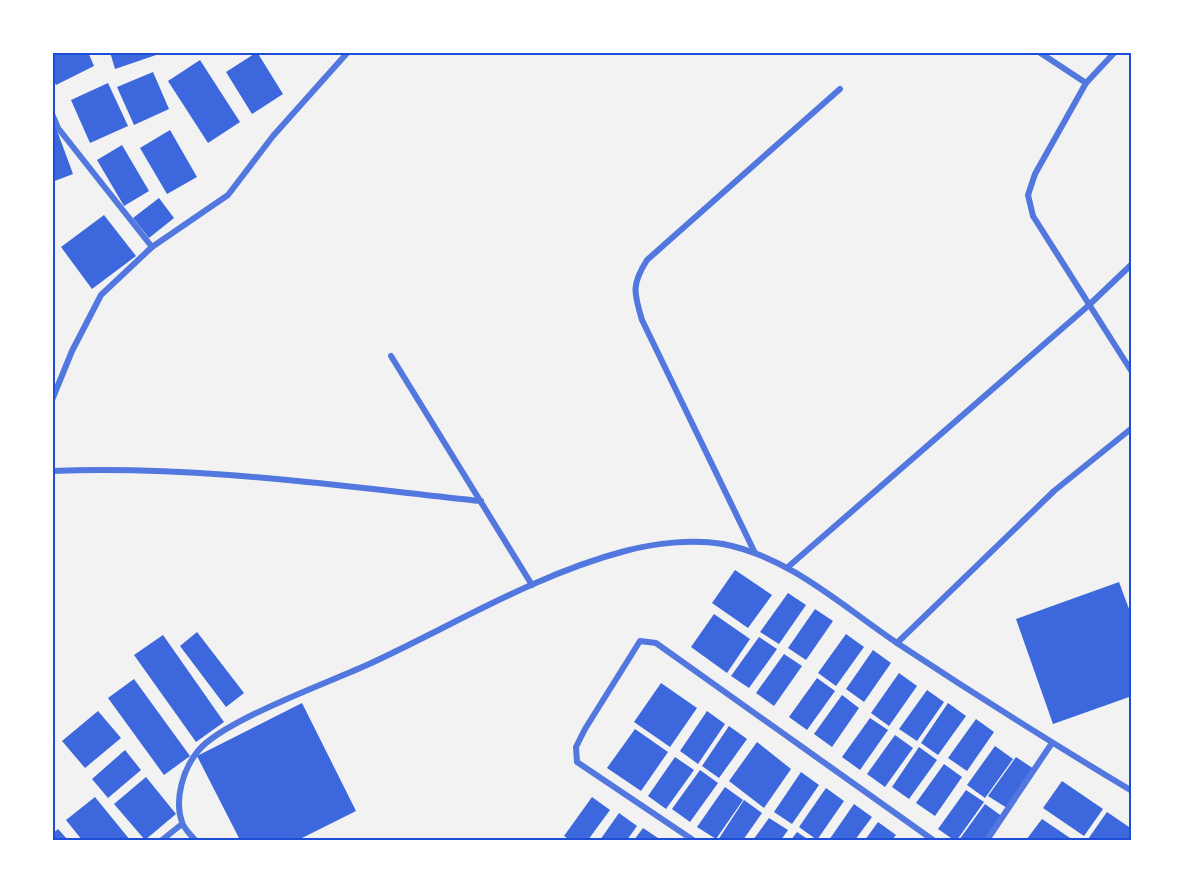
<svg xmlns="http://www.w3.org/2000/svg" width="1184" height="893" font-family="'Fira Sans Condensed',sans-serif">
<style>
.building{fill:#3d67dc}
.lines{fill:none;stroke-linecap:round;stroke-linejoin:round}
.minor{stroke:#5277de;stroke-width:6}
.neatline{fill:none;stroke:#1d4ed8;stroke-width:2}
</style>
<rect width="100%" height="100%" fill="#f2f2f2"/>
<g class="building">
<polygon points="52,52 88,52 94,66 56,85 52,77"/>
<polygon points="110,52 162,52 162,53 115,69"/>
<polygon points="257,52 283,94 252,114 226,72"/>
<polygon points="200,60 240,122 208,143 168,81"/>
<polygon points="153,72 169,109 134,125 117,87"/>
<polygon points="108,83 128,126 90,143 71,100"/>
<polygon points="55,125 73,174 52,182 52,126"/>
<polygon points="170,130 197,177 167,194 140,148"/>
<polygon points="122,145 149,191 124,206 97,160"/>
<polygon points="159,198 174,218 149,238 133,218"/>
<polygon points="104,215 136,256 92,289 61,247"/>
<polygon points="735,570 772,595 748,628 712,603"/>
<polygon points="1119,582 1132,617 1132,696 1053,724 1016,619"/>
<polygon points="788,593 806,605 779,644 760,632"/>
<polygon points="815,609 833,621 806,660 788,648"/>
<polygon points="714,614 750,639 727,673 691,647"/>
<polygon points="197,632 244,693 226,707 180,646"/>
<polygon points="846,634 864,647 836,686 818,673"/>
<polygon points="163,635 224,722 196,742 134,655"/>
<polygon points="759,637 777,649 749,688 731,676"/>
<polygon points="873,650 891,663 864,702 846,689"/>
<polygon points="784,654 802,666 774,706 756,693"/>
<polygon points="899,673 917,686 889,726 871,713"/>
<polygon points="817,678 835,691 807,730 789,717"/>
<polygon points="134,679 190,756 164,775 108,698"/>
<polygon points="661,683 697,708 670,747 634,722"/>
<polygon points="927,690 944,702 917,741 899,729"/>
<polygon points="842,695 859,708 832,747 814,734"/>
<polygon points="302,703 356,811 298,840 240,840 197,756"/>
<polygon points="948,703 966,716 938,755 921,743"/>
<polygon points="98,711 121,738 85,768 62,741"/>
<polygon points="707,711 725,724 698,764 680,751"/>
<polygon points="870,718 888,730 860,770 842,757"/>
<polygon points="976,719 994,732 967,771 948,758"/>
<polygon points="729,726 747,739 719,778 702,766"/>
<polygon points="635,729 668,752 641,791 607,768"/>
<polygon points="895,735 913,748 885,787 867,774"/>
<polygon points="757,742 791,769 764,808 729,781"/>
<polygon points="995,746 1013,759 985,798 967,785"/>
<polygon points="919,747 937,760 909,799 892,787"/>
<polygon points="125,750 141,770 108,798 92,779"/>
<polygon points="675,757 694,770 666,809 648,796"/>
<polygon points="1016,757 1034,769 1007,808 988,796"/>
<polygon points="944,764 962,777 935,816 916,803"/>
<polygon points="700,770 718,783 690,822 672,809"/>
<polygon points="801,772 819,785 792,824 774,812"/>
<polygon points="146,777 176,814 145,840 114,804"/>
<polygon points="1062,781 1103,809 1084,836 1043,808"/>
<polygon points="725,787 743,800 716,839 697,827"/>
<polygon points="826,788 844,801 817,840 799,827"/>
<polygon points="966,790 984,802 957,840 954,840 938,829"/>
<polygon points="95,797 130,840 82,840 66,820"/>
<polygon points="592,797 610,810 588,840 570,840 564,836"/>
<polygon points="744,800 762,813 743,840 718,840"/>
<polygon points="854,804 872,817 855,840 829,840"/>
<polygon points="985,804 1003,817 986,840 959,840"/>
<polygon points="1107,812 1132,829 1132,840 1088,839"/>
<polygon points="619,813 637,826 627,840 600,840"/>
<polygon points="769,818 788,830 781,840 753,840"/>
<polygon points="1042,819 1073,840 1026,840"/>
<polygon points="878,822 896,835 892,840 865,840"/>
<polygon points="643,828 661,840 634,840"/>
<polygon points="58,829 68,840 52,840 52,834"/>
<polygon points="797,832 809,840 791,840"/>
</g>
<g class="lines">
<g class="minor">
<polyline points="1039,52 1086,83"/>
<polyline points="1115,52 1086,83 1035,174 1028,195 1033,216 1132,372"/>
<polyline points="52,114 58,128 152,247"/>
<polyline points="391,356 532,585"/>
<polyline points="52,400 72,351 101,295 152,247 228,195 273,136 348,52"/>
<path d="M52,471C195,465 339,486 481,501"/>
<path d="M755,553L642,320C634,293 631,285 647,260L840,89"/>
<polyline points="788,567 1088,306 1132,264"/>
<polyline points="897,643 1054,491 1132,428"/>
<polyline points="162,840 182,824"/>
<path d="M195,840C191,835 184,829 182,822C174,800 183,769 198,751C222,721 327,683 367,665C452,626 534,575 625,551C655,543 692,539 723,544C790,557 842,606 897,643C974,694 1052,743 1132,791"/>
<polyline points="693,840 577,762 576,747 585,729 640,641 656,643 933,840"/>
<polyline points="987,840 1052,743"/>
</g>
</g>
<rect width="1184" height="893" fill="none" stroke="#ffffff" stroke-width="108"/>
<rect x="54" y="54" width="1076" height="785" class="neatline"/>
</svg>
